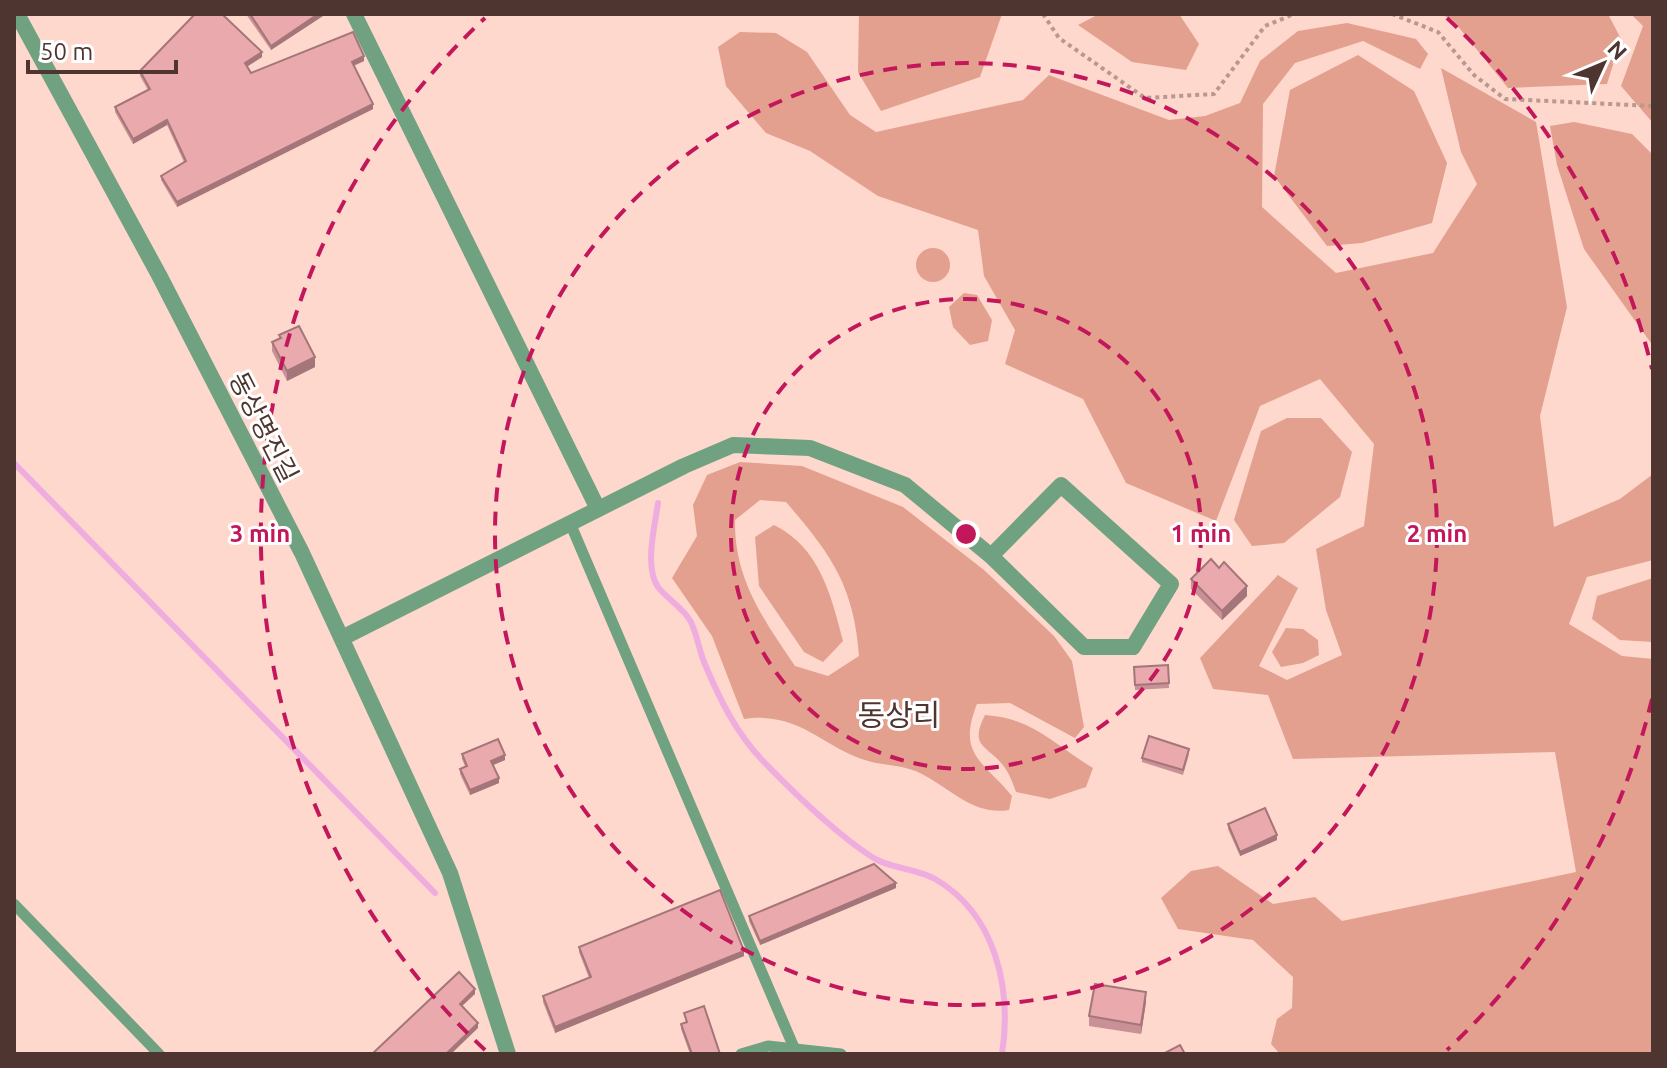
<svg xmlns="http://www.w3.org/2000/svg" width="1667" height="1068" font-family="Ubuntu,'Noto Sans KR',sans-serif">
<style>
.green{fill:#e3a08e;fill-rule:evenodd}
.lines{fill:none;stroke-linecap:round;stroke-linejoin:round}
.stream{stroke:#efacdf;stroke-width:6}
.path{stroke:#b9988f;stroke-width:4;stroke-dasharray:4 4;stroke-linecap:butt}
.service{stroke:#70a281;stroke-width:11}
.minor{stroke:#70a281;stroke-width:16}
.wall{fill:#c99195}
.shaded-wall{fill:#a47679}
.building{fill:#eaa9ad;stroke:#a47679;stroke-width:2}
.ring{fill:none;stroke:#c2185b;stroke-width:4;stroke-dasharray:14 10}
.labels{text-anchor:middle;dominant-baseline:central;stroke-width:6;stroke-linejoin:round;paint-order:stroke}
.street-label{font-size:26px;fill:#4e352f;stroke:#fff}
.quarter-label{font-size:30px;fill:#4e352f;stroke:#fff}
.centre{fill:#c2185b;stroke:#fff;stroke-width:4}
.ring-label{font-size:24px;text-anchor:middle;font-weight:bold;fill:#c2185b;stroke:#fff;stroke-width:6;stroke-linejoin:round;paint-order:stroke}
</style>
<rect width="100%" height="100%" fill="#fed7cd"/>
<g class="green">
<polygon points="859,14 1002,14 980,77 881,111 858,72"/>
<polygon points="1099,14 1179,14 1199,44 1186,70 1132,62 1078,25"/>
<polygon points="1439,14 1608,14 1621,39 1607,84 1508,88 1452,19"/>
<polygon points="1631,14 1653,14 1653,123 1621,86 1643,26"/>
<polygon points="1347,23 1416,39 1428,54 1420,69 1363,41 1295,63 1263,104 1262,207 1336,273 1433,253 1477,184 1461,152 1441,68 1536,122 1567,307 1540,416 1554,527 1620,499 1653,474 1653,560 1587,577 1569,624 1622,656 1653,659 1653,1054 1280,1054 1271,1044 1277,1019 1292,1008 1293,977 1253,940 1178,929 1161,898 1191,871 1218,866 1273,904 1315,897 1342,921 1576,872 1555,752 1293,759 1268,695 1213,689 1200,658 1278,575 1298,588 1259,666 1287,680 1342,655 1326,610 1316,549 1364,526 1374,444 1320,379 1260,406 1216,521 1126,483 1083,399 1005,364 1015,330 984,276 978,230 878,196 810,151 766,133 726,86 718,47 740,32 776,33 807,52 850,115 876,132 1023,100 1049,75 1169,120 1205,116 1240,103 1260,61 1298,31"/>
<polygon points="1358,55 1414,91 1447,163 1432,223 1362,243 1327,246 1274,176 1290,90"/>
<polygon points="1574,122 1632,134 1653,155 1653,346 1584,249 1557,165 1550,126"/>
<circle cx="933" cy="265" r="17"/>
<polygon points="964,293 977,295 992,320 988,341 970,345 953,327 949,307"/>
<polygon points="1287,418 1321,418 1352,452 1340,497 1284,543 1252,546 1234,520 1261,431"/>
<path d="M740,462L802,466L903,507L984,570L1054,636L1072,661L1084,727L1075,738L1010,703L977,704C957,754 982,760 1012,796L1009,810C974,816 951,789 922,774C906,765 885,766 868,761C821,747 801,711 744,719L712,636L672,578L697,536L693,505L707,475ZM760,500L786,502C831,554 854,586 859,656L828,676L795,666C763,619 734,578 735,520Z"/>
<path d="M774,525C820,548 831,595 843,641L823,662L804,652L759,586L755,537Z"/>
<polygon points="1653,578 1653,642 1620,640 1592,619 1597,596"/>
<polygon points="1286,628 1303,629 1318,640 1319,655 1303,663 1281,667 1272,652"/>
<path d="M985,715C1033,718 1054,745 1093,768L1086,787L1050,799L1016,792C1013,784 1010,775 1005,768C989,745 968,749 985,715Z"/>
</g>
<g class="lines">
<g class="stream">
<polyline points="14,463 435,893"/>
<path d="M658,503C655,526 644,567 658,587C667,599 684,608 691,622C697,635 699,649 704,662C719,698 736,733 763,761C794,793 835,833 872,857C890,869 916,868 935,879C996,914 1012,989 1002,1054"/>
</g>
<g class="path">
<polyline points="1043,14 1059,38 1145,98 1214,94 1265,26 1294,14"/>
<polyline points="1392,14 1438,32 1474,75 1505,99 1653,106"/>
</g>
<g class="service">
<polyline points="570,523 795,1050"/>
<polyline points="14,904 159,1054"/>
<polyline points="741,1054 768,1046 841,1054"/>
</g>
<g class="minor">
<polyline points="17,14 159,275 302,553 450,873 508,1054"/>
<polyline points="354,14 598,509"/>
<polyline points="342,638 684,466 733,445 810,448 905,485 991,556 1084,647 1133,647 1171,584 1061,485 991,556"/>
</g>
</g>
<g class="wall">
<polygon points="246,14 326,14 271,50"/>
<polygon points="262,57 247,66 251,73 364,61 354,66 373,109 177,207 161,180 161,176 184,162 167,125 133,144 115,112 115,107 148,90 140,76 140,71"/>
<polygon points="279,335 315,367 287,381 272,351 272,342 279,338"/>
<polygon points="1219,568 1247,596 1222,620 1191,589 1191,579"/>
<polygon points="1168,665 1169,688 1135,690 1134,667"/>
<polygon points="462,754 505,760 493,765 499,783 470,795 460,774 460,769 465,766 462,759"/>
<polygon points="1189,754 1183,775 1142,762 1142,758"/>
<polygon points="1228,824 1277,840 1240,856 1228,829"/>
<polygon points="896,888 760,945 749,921 749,916"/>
<polygon points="579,947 744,956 555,1033 543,1002 543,996 589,978 579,952"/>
<polygon points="1146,1002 1141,1034 1089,1026 1089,1016"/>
<polygon points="684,1013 720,1054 690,1054 681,1029 681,1024 686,1022"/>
</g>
<g class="shaded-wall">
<polygon points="318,14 326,14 271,50 271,46"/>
<polygon points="262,52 262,57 245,68 245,63"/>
<polygon points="364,56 364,61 352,66 352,62"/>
<polygon points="373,104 373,109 177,207 177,202"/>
<polygon points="167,120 167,125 133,144 133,139"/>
<polygon points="315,357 315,367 287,381 287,371"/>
<polygon points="1247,586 1247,596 1222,620 1222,611"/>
<polygon points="505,755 505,760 491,766 491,761"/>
<polygon points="499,778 499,783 470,795 470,790"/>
<polygon points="1277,835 1277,840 1240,856 1240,852"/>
<polygon points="896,883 896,888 760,945 760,941"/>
<polygon points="744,951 744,956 555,1033 555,1027"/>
<polygon points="475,989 475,994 460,1008 460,1004"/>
<polygon points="1146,992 1146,1002 1141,1034 1141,1025"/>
<polygon points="478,1023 478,1028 451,1054 446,1054"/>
</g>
<g class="building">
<polygon points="195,14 222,14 262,52 245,63 251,73 353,32 364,56 352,62 373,104 177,202 161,176 186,161 167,120 133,139 115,107 150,89 140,71"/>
<polygon points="250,14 318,14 271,46"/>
<polygon points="299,326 315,357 287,371 272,342 281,338 279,335"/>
<polygon points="1211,559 1219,568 1224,562 1247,586 1222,611 1191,579"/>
<polygon points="1168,665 1169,683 1135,685 1134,667"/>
<polygon points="1149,736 1189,749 1183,770 1142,758"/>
<polygon points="498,739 505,755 491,761 499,778 470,790 460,769 467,766 462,754"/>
<polygon points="1265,808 1277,835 1240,852 1228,824"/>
<polygon points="874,864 896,883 760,941 749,916"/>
<polygon points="720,890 744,951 555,1027 543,996 591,977 579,947"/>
<polygon points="459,972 475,989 460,1004 478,1023 446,1054 372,1054"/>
<polygon points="1095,984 1146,992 1141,1025 1089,1016"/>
<polygon points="704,1006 720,1054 692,1054 681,1024 687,1022 684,1013"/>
<polygon points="1180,1045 1185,1054 1163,1054"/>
</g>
<g class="ring">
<circle cx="966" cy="534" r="235"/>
<circle cx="966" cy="534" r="471"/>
<path d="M1652 699A706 706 0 0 1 1447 1050M485 1050A706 706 0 0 1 485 18M1447 18A706 706 0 0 1 1652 369"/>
</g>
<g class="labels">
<g class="street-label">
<text transform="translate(264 427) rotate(63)">동상명진길</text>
</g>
<g class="quarter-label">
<text x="899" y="715">동상리</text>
</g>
</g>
<circle cx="966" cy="534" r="12" class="centre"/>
<g class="ring-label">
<text x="1201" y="542">1 min</text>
<text x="1437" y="542">2 min</text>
<text x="260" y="542">3 min</text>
</g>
<rect width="1667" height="1068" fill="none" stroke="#4e352f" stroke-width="32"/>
<g transform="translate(1603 64) rotate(46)" stroke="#ffffff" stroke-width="6" paint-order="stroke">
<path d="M0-6L14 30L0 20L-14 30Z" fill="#4e352f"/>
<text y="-12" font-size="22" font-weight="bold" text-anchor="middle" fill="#4e352f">N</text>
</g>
<path d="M28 60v12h148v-12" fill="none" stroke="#4e352f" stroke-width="4"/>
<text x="40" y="60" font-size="24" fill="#4e352f" stroke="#ffffff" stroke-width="6" paint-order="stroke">50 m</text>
</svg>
